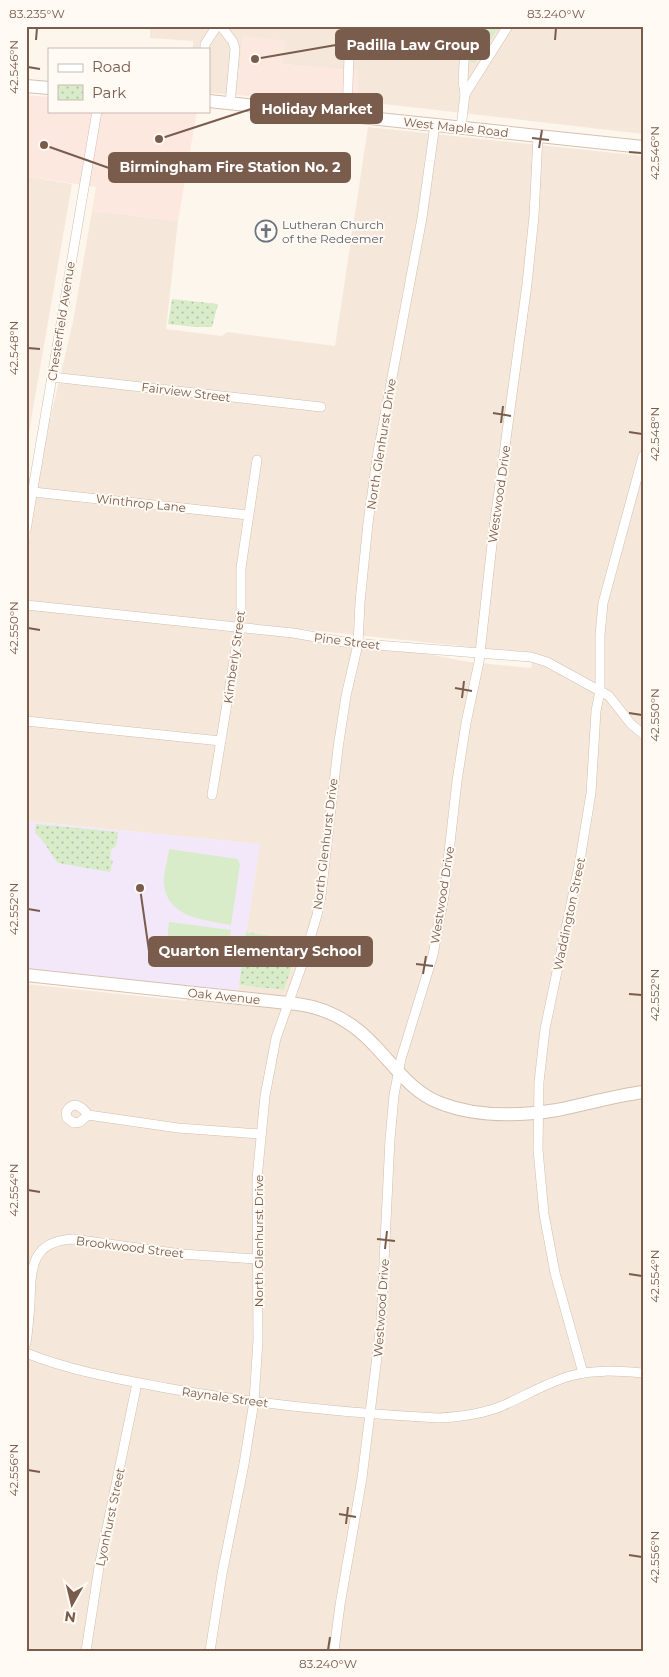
<svg xmlns="http://www.w3.org/2000/svg" width="669" height="1677" font-family="Montserrat,sans-serif">
<style>
.residential{fill:#f5e8da;fill-rule:evenodd}
.commercial{fill:#fde8e0}
.education{fill:#f3e8fa}
.grass{fill:#d8ecc9}
.park{fill:url(#park-dots)}
.lines{fill:none;stroke-linecap:round;stroke-linejoin:round}
.street-casing{stroke:#d1beb0;stroke-width:10}
.secondary-casing{stroke:#d6c0b0;stroke-width:14}
.street{stroke:#fff;stroke-width:9}
.secondary{stroke:#fff;stroke-width:12}
.ticks{fill:none;stroke:#7a5c4d;stroke-width:2}
.labels{text-anchor:middle;dominant-baseline:central;stroke-width:4;stroke-linejoin:round;paint-order:stroke}
.street-label{font-size:12px;fill:#7a5c4d;stroke:#fffaf3}
.worship-label{font-size:12px;fill:#5b616d;stroke:#fffaf3;text-anchor:start}
.leader{fill:none;stroke:#7a5c4d;stroke-width:2}
.callout-dot{fill:#7a5c4d;stroke:#fffaf3;stroke-width:2}
.callout{fill:#7a5c4d;stroke:#7a5c4d;stroke-width:2}
.callout-label{font-size:14px;text-anchor:middle;font-weight:bold;fill:#fff}
.neatline{fill:none;stroke:#7a5c4d;stroke-width:2}
.ticks-label{font-size:12px;text-anchor:middle;fill:#7a5c4d}
</style>
<defs>
<pattern id="park-dots" width="8" height="8" patternUnits="userSpaceOnUse" patternTransform="scale(1.25)"><rect width="8" height="8" fill="#d8ecc9"/><path d="M2 2h.1M6 6h.1" fill="none" stroke="#b4c2a5" stroke-width="1.8" stroke-linecap="round"/></pattern>
</defs>
<rect width="100%" height="100%" fill="#fdf6ec"/>
<g class="residential">
<polygon points="150,26 643,26 643,134 358,101 357,71 283,64 243,37 237,95 209,93 209,49 193,49 193,41 150,38"/>
<path d="M368,127L643,156V1651H26V984L186,1001L190,992L236,997L239,985L284,990L301,940L246,932L260,844L26,821V559L46,436L73,322L92,211L178,221L166,329L222,336L227,332L335,346ZM300,629L470,647L534,654L531,668L469,662Z"/>
<polygon points="26,176 72,184 26,449"/>
</g>
<g class="commercial">
<polygon points="243,36 285,41 283,64 358,71 358,101 331,104 237,95"/>
<polygon points="26,95 49,97 49,111 197,111 178,221 92,211 96,187 26,176"/>
</g>
<polygon class="education" points="26,821 260,844 237,997 26,974"/>
<g class="grass">
<polygon points="470,26 500,26 475,63 471,62 469,58"/>
<path d="M169,849L238,859L240,865L231,925C205,920 167,918 164,884C163,873 168,860 169,849Z"/>
<polygon points="169,922 231,930 227,960 166,952"/>
</g>
<g class="park">
<polygon points="172,299 218,304 212,327 195,327 168,324"/>
<path d="M36,824L118,832L116,846L111,850L110,859L113,860L110,872L58,863C49,853 46,842 35,833Z"/>
<polygon points="246,932 301,940 284,990 239,985"/>
</g>
<g class="lines">
<g class="street-casing">
<g id="street">
<polyline points="221,26 233,42 235,49 230,104"/>
<polyline points="205,49 205,44 217,26"/>
<polyline points="465,94 508,26"/>
<polyline points="347,115 350,26"/>
<polyline points="461,128 465,94 463,81 466,26"/>
<polyline points="52,377 321,407"/>
<polyline points="33,492 248,515"/>
<polyline points="26,530 97,111"/>
<polyline points="26,605 293,633 350,643 531,657 547,662 609,696 631,724 643,734"/>
<polyline points="26,721 221,741"/>
<polyline points="212,795 238,636 241,610 241,568 257,460"/>
<path d="M88,1115L80,1122L74,1123L67,1118L66,1112C73,1100 82,1106 88,1115L178,1128L260,1134"/>
<path d="M26,1343C28,1330 29,1317 30,1304C31,1270 30,1241 73,1239L181,1254L257,1259"/>
<path d="M26,1353C71,1371 118,1379 166,1388C256,1404 347,1413 438,1418C460,1417 482,1414 502,1406C525,1396 546,1383 570,1376C594,1369 618,1371 643,1373"/>
<polyline points="583,1373 555,1273 544,1214 538,1150 539,1082 545,1029 579,866 591,793 596,711 600,691 600,635 603,603 643,456"/>
<polyline points="86,1651 99,1567 137,1383"/>
<polyline points="210,1651 222,1574 244,1464 254,1401 258,1340 257,1179 265,1096 276,1038 303,962 317,915 321,896 338,748 346,696 358,644 360,602 368,523 378,452 422,218 435,124"/>
<polyline points="334,1651 340,1605 362,1478 381,1324 390,1139 394,1095 401,1059 433,955 444,896 457,781 466,723 479,662 493,535 527,284 534,216 538,136"/>
</g>
</g>
<g class="secondary-casing">
<g id="secondary">
<polyline points="26,86 49,88"/>
<polyline points="209,101 643,147"/>
<path d="M26,975L297,1004C328,1008 354,1023 375,1046C396,1068 412,1092 440,1103C476,1117 520,1116 557,1110C586,1104 614,1096 643,1092"/>
</g>
</g>
<use href="#street" class="street"/>
<use href="#secondary" class="secondary"/>
</g>
<path class="ticks" d="M36,40L37,28M555,40L556,28M28,67L40,69M532,138L549,140M539,148L542,130M629,152L642,153M28,348L40,349M493,413L511,416M501,423L503,406M629,432L642,434M28,628L40,630M455,688L472,691M462,698L464,681M629,713L642,715M28,909L40,911M416,964L433,966M423,974L426,956M629,994L642,995M28,1190L40,1192M377,1239L395,1241M385,1249L387,1231M629,1274L642,1276M28,1470L40,1472M339,1514L356,1517M346,1524L348,1507M629,1555L642,1557M328,1650L330,1637"/>
<defs>
<g id="church-ring" transform="scale(1.125)"><circle r="9.5" fill="#fffaf3" stroke="#6b7280" stroke-width="1.5"/><path d="M-1.2-6h2.4v3.5h3.3v2.4h-3.3V6h-2.4V-.1h-3.3v-2.4h3.3Z" fill="#6b7280"/></g>
</defs>
<g fill-rule="evenodd">
<use href="#church-ring" x="266" y="231"/>
</g>
<g class="labels">
<g class="street-label">
<text transform="translate(456 127) rotate(6)">West Maple Road</text>
<text transform="translate(61 321) rotate(-81)">Chesterfield Avenue</text>
<text transform="translate(186 392) rotate(7)">Fairview Street</text>
<text transform="translate(381 444) rotate(-81)">North Glenhurst Drive</text>
<text transform="translate(499 494) rotate(-82)">Westwood Drive</text>
<text transform="translate(141 503) rotate(6)">Winthrop Lane</text>
<text transform="translate(347 641) rotate(7)">Pine Street</text>
<text transform="translate(234 657) rotate(-82)">Kimberly Street</text>
<text transform="translate(325 844) rotate(-83)">North Glenhurst Drive</text>
<text transform="translate(442 895) rotate(-81)">Westwood Drive</text>
<text transform="translate(569 914) rotate(-78)">Waddington Street</text>
<text transform="translate(224 996) rotate(6)">Oak Avenue</text>
<text transform="translate(258 1241) rotate(-90)">North Glenhurst Drive</text>
<text transform="translate(130 1247) rotate(7)">Brookwood Street</text>
<text transform="translate(381 1308) rotate(-86)">Westwood Drive</text>
<text transform="translate(225 1397) rotate(8)">Raynale Street</text>
<text transform="translate(110 1517) rotate(-78)">Lyonhurst Street</text>
</g>
<g class="worship-label">
<text x="282" y="224">Lutheran Church<tspan x="282" dy="14">of the Redeemer</tspan></text>
</g>
</g>
<path class="leader" d="M255 59L336 45M159 139L251 109M44 145L109 168M140 888L149 951"/>
<g class="callout-dot">
<circle cx="255" cy="59" r="5"/>
<circle cx="159" cy="139" r="5"/>
<circle cx="44" cy="145" r="5"/>
<circle cx="140" cy="888" r="5"/>
</g>
<g class="callout">
<rect x="336" y="30" width="153" height="29" rx="5"/>
<rect x="251" y="94" width="131" height="29" rx="5"/>
<rect x="109" y="153" width="241" height="29" rx="5"/>
<rect x="149" y="937" width="223" height="29" rx="5"/>
</g>
<g class="callout-label">
<text x="413" y="50">Padilla Law Group</text>
<text x="317" y="114">Holiday Market</text>
<text x="230" y="172">Birmingham Fire Station No. 2</text>
<text x="260" y="956">Quarton Elementary School</text>
</g>
<rect width="669" height="1677" fill="none" stroke="#fffaf3" stroke-width="55"/>
<rect x="48" y="48" width="162" height="65" fill="#fffaf3" stroke="#cabbb1"/>
<rect x="58" y="64" width="25" height="8" fill="#ffffff" stroke="#cabbb1"/>
<text x="92" y="72" font-size="15" fill="#7a5c4d">Road</text>
<rect x="58" y="85" width="25" height="15" fill="url(#park-dots)" stroke="#cabbb1"/>
<text x="92" y="98" font-size="15" fill="#7a5c4d">Park</text>
<g transform="translate(72 1604) rotate(188)" stroke="#fffaf3" stroke-width="4" paint-order="stroke">
<path d="M0-4L9 19L0 12L-9 19Z" fill="#7a5c4d"/>
<text y="-8" font-size="14" font-weight="bold" text-anchor="middle" fill="#7a5c4d">N</text>
</g>
<rect x="28" y="28" width="614" height="1622" class="neatline"/>
<g class="ticks-label">
<text x="37" y="18">83.235°W</text>
<text x="556" y="18">83.240°W</text>
<text transform="translate(14 67) rotate(-90)" y="4">42.546°N</text>
<text transform="translate(655 153) rotate(-90)" y="4">42.546°N</text>
<text transform="translate(14 348) rotate(-90)" y="4">42.548°N</text>
<text transform="translate(655 434) rotate(-90)" y="4">42.548°N</text>
<text transform="translate(14 628) rotate(-90)" y="4">42.550°N</text>
<text transform="translate(655 715) rotate(-90)" y="4">42.550°N</text>
<text transform="translate(14 909) rotate(-90)" y="4">42.552°N</text>
<text transform="translate(655 995) rotate(-90)" y="4">42.552°N</text>
<text transform="translate(14 1190) rotate(-90)" y="4">42.554°N</text>
<text transform="translate(655 1276) rotate(-90)" y="4">42.554°N</text>
<text transform="translate(14 1470) rotate(-90)" y="4">42.556°N</text>
<text transform="translate(655 1557) rotate(-90)" y="4">42.556°N</text>
<text x="328" y="1668">83.240°W</text>
</g>
</svg>
